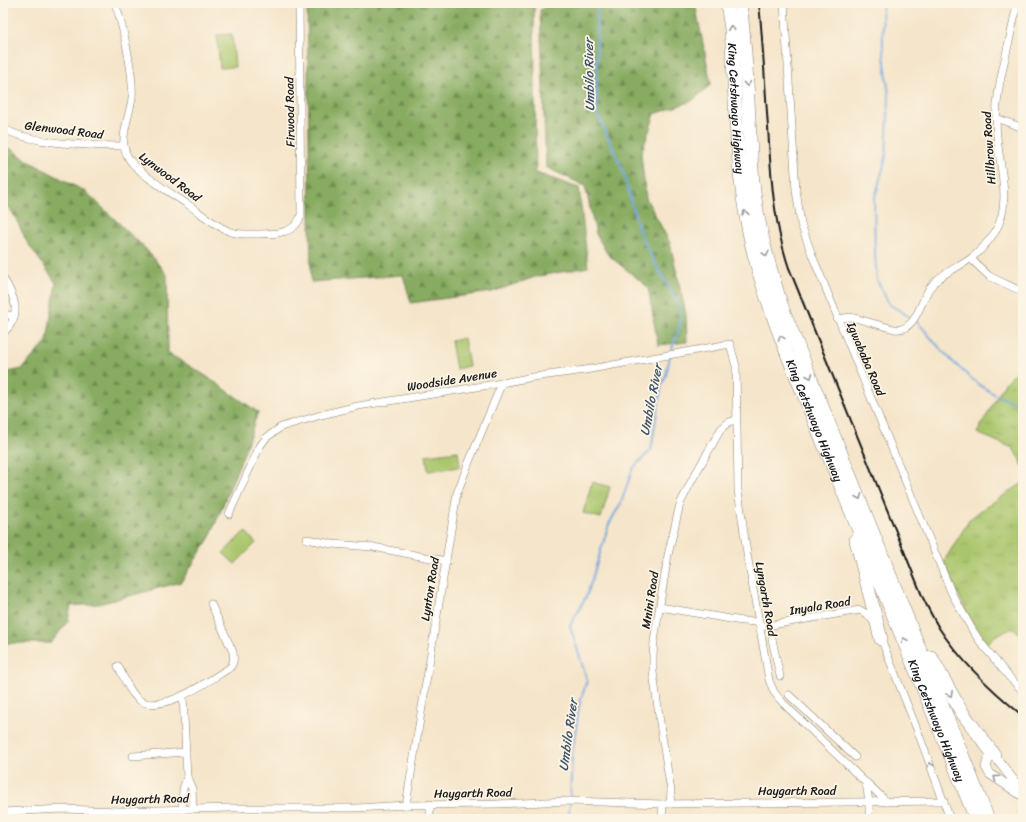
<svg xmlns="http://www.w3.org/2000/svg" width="1026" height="822" font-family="Sriracha,sans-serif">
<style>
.forest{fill:url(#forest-firs);stroke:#52643e}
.park{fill:url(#park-tufts);stroke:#637144}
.pitch{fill:#aac66d;stroke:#637144}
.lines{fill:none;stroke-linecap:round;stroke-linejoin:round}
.stream{stroke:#74a8e1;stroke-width:2}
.minor-casing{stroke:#888073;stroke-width:8}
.tertiary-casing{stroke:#888073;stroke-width:10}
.motorway-casing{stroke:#888073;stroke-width:14}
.minor{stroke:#fff;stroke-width:7}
.tertiary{stroke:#fff;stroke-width:9}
.motorway{stroke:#fff;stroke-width:13}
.rail{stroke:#1c1c1c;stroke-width:2}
.oneway{stroke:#999}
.labels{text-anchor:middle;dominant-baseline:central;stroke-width:3.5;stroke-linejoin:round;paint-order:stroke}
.street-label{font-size:12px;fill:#1c1c1c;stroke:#fcf5e5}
.water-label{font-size:13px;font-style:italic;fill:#3f546b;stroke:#fcf5e5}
</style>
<defs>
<pattern id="forest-firs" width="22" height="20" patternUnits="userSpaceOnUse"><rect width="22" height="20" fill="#87ab60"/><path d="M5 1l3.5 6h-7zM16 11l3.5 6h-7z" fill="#6e8a4e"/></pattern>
<pattern id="park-tufts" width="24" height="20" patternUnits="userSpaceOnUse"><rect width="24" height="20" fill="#aac66d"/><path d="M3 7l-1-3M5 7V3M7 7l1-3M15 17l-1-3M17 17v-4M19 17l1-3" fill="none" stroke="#92aa5e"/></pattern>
</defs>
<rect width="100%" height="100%" fill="#fcf5e5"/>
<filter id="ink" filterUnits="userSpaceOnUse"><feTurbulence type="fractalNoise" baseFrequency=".025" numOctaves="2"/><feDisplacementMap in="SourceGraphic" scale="8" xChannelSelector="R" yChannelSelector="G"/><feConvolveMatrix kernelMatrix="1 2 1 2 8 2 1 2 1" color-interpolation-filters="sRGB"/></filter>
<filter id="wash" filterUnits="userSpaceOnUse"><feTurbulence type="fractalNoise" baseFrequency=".012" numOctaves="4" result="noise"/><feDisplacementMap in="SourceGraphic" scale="16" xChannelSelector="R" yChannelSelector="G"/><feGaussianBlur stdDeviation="0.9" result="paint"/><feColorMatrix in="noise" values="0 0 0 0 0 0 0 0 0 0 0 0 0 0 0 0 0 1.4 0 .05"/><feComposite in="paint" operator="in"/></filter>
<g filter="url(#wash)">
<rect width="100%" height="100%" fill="#f5e5ca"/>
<g class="forest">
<polygon points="307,3 538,3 534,5 536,173 579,188 588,267 535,277 492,292 411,303 403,275 311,282"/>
<polygon points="555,3 695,3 711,84 692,101 655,114 641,154 646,198 670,243 686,314 687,342 658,345 648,287 608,255 596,234 585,186 546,167 540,10"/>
<polygon points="3,144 32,163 86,192 146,249 167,275 168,353 206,376 258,412 244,453 210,537 181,582 99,604 71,606 68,621 51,643 3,643 3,373 22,369 47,341 56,283 27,242 13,213 3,203"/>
</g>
<g class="park">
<polygon points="1023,365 1023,466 1013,448 977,433 1006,381"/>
<polygon points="1023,483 1023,636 1013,628 995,636 987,644 967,614 944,561 970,519 984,508"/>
</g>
<g class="pitch">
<polygon points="232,34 235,67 220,68 217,35"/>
<polygon points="464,338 469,366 456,369 451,341"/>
<polygon points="458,451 460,467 428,471 426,455"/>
<polygon points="592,482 610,487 601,518 583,513"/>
<polygon points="245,531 256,543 235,564 223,553"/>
</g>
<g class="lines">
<g class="stream">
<polyline points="597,3 597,113 623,171 639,231 654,262 677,301 681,314 680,324 671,352"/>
<polyline points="882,3 883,46 889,97 886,157 874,201 875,255 877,280 889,304 910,317"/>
<path d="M917,321C939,349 985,402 1023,403"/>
<polyline points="570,798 572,756 579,706 587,680 570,626 587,595 609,524 621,503 633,468 651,450 661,388 666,375 670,356"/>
<polyline points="568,819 570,803"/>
</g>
</g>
</g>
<g filter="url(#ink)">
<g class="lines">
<g class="minor-casing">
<g id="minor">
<path d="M115,3C123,26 134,74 132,98C130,114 122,131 124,146C125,152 128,158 132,163C148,180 171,193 190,206C203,215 217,227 231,232C240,235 249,234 259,234C275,234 296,234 301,215L299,3"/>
<polyline points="784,3 796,190 801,224 812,255 952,594 973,631 981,643 1010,678 1023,691"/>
<polyline points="996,118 1023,128"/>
<path d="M3,128C27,144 94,146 124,146"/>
<polyline points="971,259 989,276 1023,292"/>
<path d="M3,278C15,297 23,315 3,333"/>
<polyline points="3,314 14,316"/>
<path d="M837,319L851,317L894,329C915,333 920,303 929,289C939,274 956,269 970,259C980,252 988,242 995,232C1012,204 1000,169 997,137C992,92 1010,47 1017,3"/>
<polyline points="229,514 260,446 266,438 281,427 321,415 358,406 502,383 533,377 585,370 730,344 736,366 738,490 747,554 769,680 774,692 783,703 866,783 869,802 869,819"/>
<polyline points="307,539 332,544 373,547 446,561"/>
<polyline points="660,607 742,621 759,622"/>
<polyline points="760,627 860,610 867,614 873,621"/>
<polyline points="880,636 918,732 950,819"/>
<polyline points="772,639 780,676"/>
<path d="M118,666C124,677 129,692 139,700C162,715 208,681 228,669C234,665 234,659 233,652L211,604"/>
<polyline points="789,695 855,757"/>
<polyline points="183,696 187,777 192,789 193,809"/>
<polyline points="133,756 186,752"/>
<polyline points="867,783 887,802"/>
<polyline points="670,804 671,791 661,730 653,672 653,656 654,641 668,555 680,504 692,480 721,429 729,422 736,420"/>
<polyline points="406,805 457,493 469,462 502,383"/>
<polyline points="182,810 183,789 187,777"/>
<polyline points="3,812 62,809 120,811 230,808 357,808 406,805 497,804 569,801 663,804 944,801"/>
<polyline points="430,819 430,804"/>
<polyline points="662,819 663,804"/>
</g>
</g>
<g class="tertiary-casing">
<polyline id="tertiary" points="1023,793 994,755 988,760 986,767 990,774 1023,796"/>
</g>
<g class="motorway-casing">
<g id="motorway">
<path id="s1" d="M727,3L731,29C736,96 735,165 749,232C757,273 771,312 786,351L976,819"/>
<path d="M740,3C748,62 748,123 753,182C757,225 769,267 782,307L988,819"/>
<polyline points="856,540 881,639"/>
<polyline points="931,657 961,711 994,755"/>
</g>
</g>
<use href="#minor" class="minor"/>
<use href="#tertiary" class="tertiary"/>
<use href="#motorway" class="motorway"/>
<path class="rail" d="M759,3C763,44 765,86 768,127C771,176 773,221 789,268L923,598C928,608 933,618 939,628C961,662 991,690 1023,716"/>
</g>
<defs><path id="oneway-chevron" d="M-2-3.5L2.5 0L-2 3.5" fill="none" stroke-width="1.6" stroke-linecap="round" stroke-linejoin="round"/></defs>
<g class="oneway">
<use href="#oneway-chevron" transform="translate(731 28) rotate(-96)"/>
<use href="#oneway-chevron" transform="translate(747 84) rotate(86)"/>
<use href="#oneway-chevron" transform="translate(745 213) rotate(-99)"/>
<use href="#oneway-chevron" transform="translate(766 254) rotate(77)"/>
<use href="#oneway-chevron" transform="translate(781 338) rotate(-111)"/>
<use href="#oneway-chevron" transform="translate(810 376) rotate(68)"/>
<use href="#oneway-chevron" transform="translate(859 497) rotate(68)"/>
<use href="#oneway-chevron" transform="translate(904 640) rotate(-112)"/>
<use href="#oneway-chevron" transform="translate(950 694) rotate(62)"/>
<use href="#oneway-chevron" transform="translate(930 765) rotate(-110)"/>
<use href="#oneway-chevron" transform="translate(996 778) rotate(-146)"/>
</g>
</g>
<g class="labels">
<g class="street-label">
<text stroke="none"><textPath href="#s1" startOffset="106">King Cetshwayo Highway</textPath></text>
<text transform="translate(290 112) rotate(-91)">Firwood Road</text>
<text transform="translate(64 130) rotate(7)">Glenwood Road</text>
<text transform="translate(989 148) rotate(-94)">Hillbrow Road</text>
<text transform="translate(170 177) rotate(37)">Lynwood Road</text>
<text transform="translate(866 359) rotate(67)">Igwababa Road</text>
<text transform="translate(452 380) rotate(-9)">Woodside Avenue</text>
<text stroke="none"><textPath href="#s1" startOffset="430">King Cetshwayo Highway</textPath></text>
<text transform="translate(430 589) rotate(-81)">Lynton Road</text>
<text transform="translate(766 599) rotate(80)">Lyngarth Road</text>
<text transform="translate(650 600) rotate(-81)">Mnini Road</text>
<text transform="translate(820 606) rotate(-9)">Inyala Road</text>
<text stroke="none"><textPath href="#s1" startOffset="754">King Cetshwayo Highway</textPath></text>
<text x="797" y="791">Haygarth Road</text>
<text transform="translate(473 793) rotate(-1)">Haygarth Road</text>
<text transform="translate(150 799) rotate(-1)">Haygarth Road</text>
</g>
<g class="water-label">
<text transform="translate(589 75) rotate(-91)">Umbilo River</text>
<text transform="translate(651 400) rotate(-79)">Umbilo River</text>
<text transform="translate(568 735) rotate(-82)">Umbilo River</text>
</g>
</g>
<rect width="1026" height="822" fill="none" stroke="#fcf5e5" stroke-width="16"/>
</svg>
